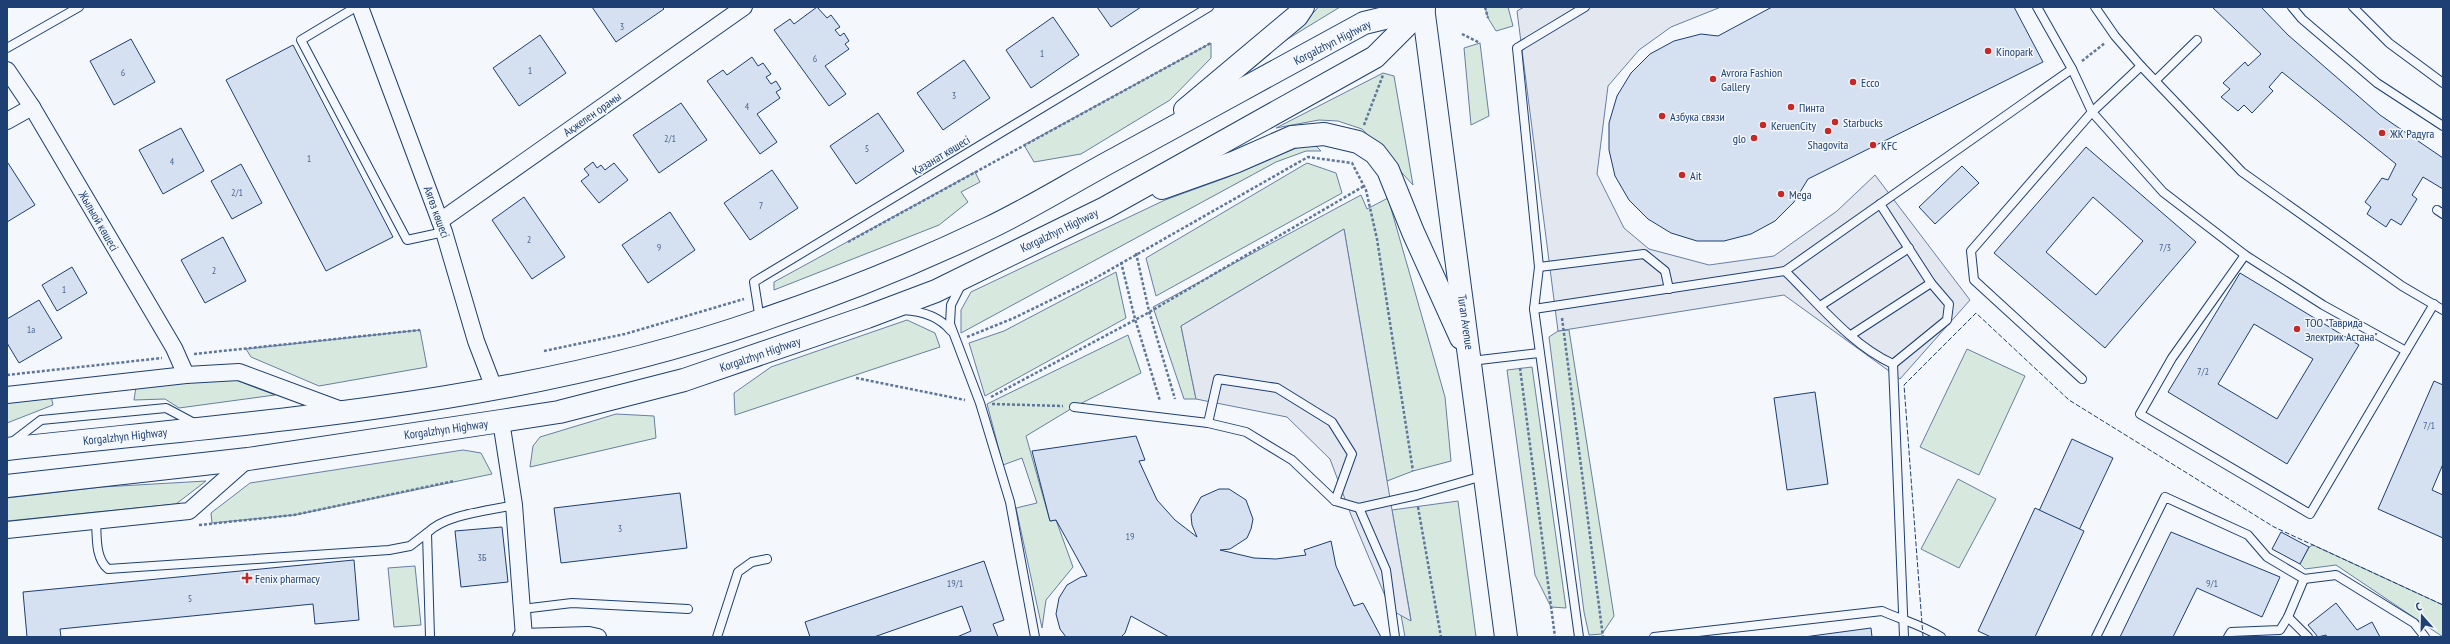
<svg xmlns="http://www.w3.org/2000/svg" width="2450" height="644" font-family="'PT Sans Narrow',sans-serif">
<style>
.green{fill:#d7e8df;stroke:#687fa3}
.parking{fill:#e3e8f0;stroke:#687fa3}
.building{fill:#d5e0f0;stroke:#1d3f73;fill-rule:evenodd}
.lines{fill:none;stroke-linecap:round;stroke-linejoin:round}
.service-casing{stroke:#1d3f73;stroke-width:10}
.minor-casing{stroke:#1d3f73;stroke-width:18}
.primary-casing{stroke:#1d3f73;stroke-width:24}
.path{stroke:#5e769c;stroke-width:2.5;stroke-dasharray:3 2;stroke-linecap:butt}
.service{stroke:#f4f7fb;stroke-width:8}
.minor{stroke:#f4f7fb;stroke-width:16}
.primary{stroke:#f4f7fb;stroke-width:22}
.fence{stroke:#1d3f73;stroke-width:1;stroke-dasharray:5 2;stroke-linecap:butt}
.poi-dot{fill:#c62828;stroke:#f4f7fb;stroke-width:1.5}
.labels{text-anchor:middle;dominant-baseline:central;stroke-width:3;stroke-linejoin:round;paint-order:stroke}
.number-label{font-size:10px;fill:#4b6792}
.street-label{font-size:12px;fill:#1d3f73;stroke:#f4f7fb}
.poi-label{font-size:12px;fill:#1d3f73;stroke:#f4f7fb;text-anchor:start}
</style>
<rect width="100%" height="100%" fill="#f4f7fb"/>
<g class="green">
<polygon points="1318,7 1340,7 1286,40 1316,10"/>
<polygon points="1485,7 1508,7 1513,26 1496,31 1488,18"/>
<polygon points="1211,43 1211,58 1170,100 1081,154 1034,162 1024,145"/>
<polygon points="1480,43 1489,116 1471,125 1464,48"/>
<polygon points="1383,73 1394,76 1413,185 1362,129 1338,121 1319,120 1276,128"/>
<polygon points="1306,144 1316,146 1321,151 1306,151 1276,162 961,333 961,310 971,292 1165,200 1228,177"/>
<polygon points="1307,163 1336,173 1342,193 1156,296 1146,258"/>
<polygon points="975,172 980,182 961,192 968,202 939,225 774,290 774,282"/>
<polygon points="1361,195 1367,209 1388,198 1445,397 1451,461 1413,471 1387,481 1344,229 1181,326 1196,399 1184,399 1153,307"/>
<polygon points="1116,272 1126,318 985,396 969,343 1004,331"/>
<polygon points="907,320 935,333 940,347 735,415 734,393 771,367"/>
<polygon points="420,330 427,367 319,386 251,357 246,349"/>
<polygon points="1569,330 1614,616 1602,634 1589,635 1584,612 1549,337 1558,331"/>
<polygon points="1128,335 1141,373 1074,407 1026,436 1050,521 1056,520 1073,567 1046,600 1042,628 1016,508 1037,503 1022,458 1003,465 987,404"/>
<polygon points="1967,349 2025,376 1979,475 1920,447"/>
<polygon points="1532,367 1566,608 1551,607 1535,575 1507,370"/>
<polygon points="228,377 275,395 179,408 165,399 134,400 136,387"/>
<polygon points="51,396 53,405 7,423 7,401"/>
<polygon points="616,414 654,416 656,438 530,467 533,446 540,437"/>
<polygon points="463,450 481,453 492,474 294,515 212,523 211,513 250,483"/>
<polygon points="1958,479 1996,499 1959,568 1921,549"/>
<polygon points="206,481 176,504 7,521 7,498 102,487"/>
<polygon points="1458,501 1476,637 1405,637 1401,615 1411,620 1392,510"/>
<polygon points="2313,545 2443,605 2443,637 2336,565 2305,569 2300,564 2309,547"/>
<polygon points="415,566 421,625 394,627 388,568"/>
</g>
<g class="parking">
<polygon points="1524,7 1721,7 1671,27 1639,50 1608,86 1597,174 1624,228 1649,249 1709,265 1774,256 1837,211 1875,175 1970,300 1900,379 1784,295 1558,331 1517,11"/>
<polygon points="1344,229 1411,621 1391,610 1351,515 1330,459 1287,417 1196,399 1181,326"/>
</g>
<g class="building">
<polygon points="592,7 662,7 664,9 616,42"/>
<polygon points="817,7 827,18 831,15 840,27 835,30 840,36 844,33 849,41 845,44 849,49 825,66 846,94 829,106 774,30 790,19 794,24"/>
<polygon points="1097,7 1141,7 1111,27"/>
<polygon points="1772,7 2014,7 2043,62 1808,179 1794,202 1775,221 1751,234 1724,241 1697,241 1671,233 1648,219 1629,200 1615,176 1609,150 1609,123 1617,96 1631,73 1650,54 1674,41 1701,34 1718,36"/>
<polygon points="2212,7 2261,7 2288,35 2380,115 2443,158 2443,189 2423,177 2412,195 2417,199 2401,225 2391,219 2386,227 2367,214 2371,207 2365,202 2382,178 2388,180 2396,164 2282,72 2269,87 2273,91 2252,113 2244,105 2238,111 2221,97 2230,89 2223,83 2245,62 2248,66 2261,54"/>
<polygon points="1053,17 1079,55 1031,88 1006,50"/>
<polygon points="540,35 566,73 519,106 493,68"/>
<polygon points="131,39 155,82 114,105 90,61"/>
<polygon points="293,45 393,237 326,271 226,80"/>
<polygon points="752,57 758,66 763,63 771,74 766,77 771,84 776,81 781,89 776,92 780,98 757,114 777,142 760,154 707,81 723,70 727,75"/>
<polygon points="964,60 990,98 943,130 917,93"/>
<polygon points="681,103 707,140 659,173 633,135"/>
<polygon points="878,113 904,151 856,184 830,146"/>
<polygon points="181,128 204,171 163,194 139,150"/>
<path d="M2086,147L2196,242L2105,348L1994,253ZM2093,197L2143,241L2096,295L2046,252Z"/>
<polygon points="593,162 597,168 601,165 605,170 614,163 628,180 599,203 581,181 589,175 584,169"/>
<polygon points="8,163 35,205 7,222 7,164"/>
<polygon points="241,164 262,203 232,219 211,181"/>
<polygon points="1962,166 1979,183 1935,224 1919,207"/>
<polygon points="772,170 798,208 750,240 724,203"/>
<polygon points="524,197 565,257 532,279 492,220"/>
<polygon points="670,212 695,250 648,283 622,245"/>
<polygon points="223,237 246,281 205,303 181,260"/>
<polygon points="72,267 87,293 57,311 42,285"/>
<path d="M2240,273L2359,345L2287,464L2168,392ZM2254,324L2313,359L2277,419L2218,384Z"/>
<polygon points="39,300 62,338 19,363 7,343 7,319"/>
<polygon points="2434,381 2443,385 2443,464 2432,490 2443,495 2443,538 2378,509"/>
<polygon points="1815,392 1828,484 1787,490 1774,398"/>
<polygon points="1136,436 1145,460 1139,461 1157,500 1175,520 1197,537 1192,525 1191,515 1201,497 1219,489 1229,489 1246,500 1253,519 1251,529 1247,538 1230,549 1220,550 1254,558 1276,559 1306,555 1304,550 1331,541 1336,566 1354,606 1363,603 1381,637 1169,637 1131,616 1125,633 1121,637 1066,637 1060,629 1056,614 1059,598 1067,585 1081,577 1087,576 1056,520 1050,521 1032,451"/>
<polygon points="2072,439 2113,458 2079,530 2039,511"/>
<polygon points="680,493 687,548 561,563 554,508"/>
<polygon points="2035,508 2084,531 2035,637 1991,637 1978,631"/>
<polygon points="502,527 508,582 461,587 455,531"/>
<polygon points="2171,532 2280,577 2262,617 2197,588 2173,637 2120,637"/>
<polygon points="2281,532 2309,547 2300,564 2272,549"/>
<polygon points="354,560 359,620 315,624 313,604 60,629 61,637 27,637 23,592"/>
<polygon points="984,561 1004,620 993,624 998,637 957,637 971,631 962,606 874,637 810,637 805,622"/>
<polygon points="2336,603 2357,630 2372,622 2380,637 2327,637 2326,635 2318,637 2308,625"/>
<polygon points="1871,628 1872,637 1804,637"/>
</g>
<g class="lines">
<g class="service-casing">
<g id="service">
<polyline points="356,7 301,40 407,240 444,232"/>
<polyline points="2095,7 2115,36 2141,66 2242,172 2402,286 2443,310"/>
<polyline points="2292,7 2302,19 2377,83 2443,126"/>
<polyline points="2353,7 2389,43 2443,83"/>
<polyline points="7,48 79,7"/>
<polyline points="2141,66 2092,112 2163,192 2245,255 2323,305 2406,351 2434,304"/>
<polyline points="2072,69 2092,112 1971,251 1974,280 2082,379"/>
<polyline points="2156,80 2197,40"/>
<polyline points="1880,204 1931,283 1949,304 1947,320 1893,364"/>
<polyline points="2437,210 2443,214"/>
<polyline points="2245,255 2172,358 2140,414 2310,514 2406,351"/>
<polyline points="1539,267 1644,254 1665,271 1669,289"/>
<path d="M1785,271C1818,303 1851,345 1893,364L1904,637"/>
<polyline points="961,285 951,305 950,324 980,403 1010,502 1035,637"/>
<polyline points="1820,306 1909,248"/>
<polyline points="1534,309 1785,271 2072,69 2037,7"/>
<path d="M903,310C921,311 940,317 951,331"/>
<polyline points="760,320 754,282 1209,7"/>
<polyline points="1851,335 1931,283"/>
<polyline points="1471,361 1539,353"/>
<polyline points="1074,407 1208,423 1218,379 1277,388 1332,422 1352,454 1335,501 1359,508 1417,495 1483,476"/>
<polyline points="1208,423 1246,432 1292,460 1335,501"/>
<polyline points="11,443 41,420 166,408 196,424"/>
<polyline points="1359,508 1386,570 1395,637"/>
<path d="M96,520C97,537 95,558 108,569L389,550L410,546L427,533"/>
<polyline points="522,609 572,603 688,609"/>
<polyline points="2288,617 2308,637"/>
<path d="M430,637L427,533C446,514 488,511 514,505"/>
<polyline points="717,637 738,572 752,562 767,559"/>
<polyline points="1579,637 1534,309 1539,267 1517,48 1585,7"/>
<path d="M1654,637L1882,611C1902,620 1922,625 1941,637"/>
<polyline points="2096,637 2165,497 2248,535 2267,557 2304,579 2336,575 2414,623 2425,637"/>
<polyline points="2228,637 2231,632 2280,630 2288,617 2304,579"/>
</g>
</g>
<g class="minor-casing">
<g id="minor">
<polyline points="360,7 444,232 476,341 494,388"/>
<polyline points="7,70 32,107 174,348 186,375"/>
<polyline points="7,121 32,107"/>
<polyline points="440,221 744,7"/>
<polyline points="7,395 186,375 239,372 344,411"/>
<polyline points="501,421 514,505 524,637"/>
<polyline points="7,530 189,511 248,459"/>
<polyline points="521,637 589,635 598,637"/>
</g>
</g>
<g class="primary-casing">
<g id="primary">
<polyline points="1423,7 1506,637"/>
<polyline points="1185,110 1297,16 1303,7"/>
<polyline points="1162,188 1235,162 1292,137 1324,134 1358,142 1375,153 1388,170 1413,232 1461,338"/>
<path d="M7,449C260,421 519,405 762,320C839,294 916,263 989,228C1033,207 1074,181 1117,158C1199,113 1282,68 1364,23L1422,9"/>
<polyline points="7,486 248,459 501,421 559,412 684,380 867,317 936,291 1105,208 1375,57 1424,8"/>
</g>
</g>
<g class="path">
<polyline points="1485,7 1488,18"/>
<polyline points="1462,34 1480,43"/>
<polyline points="2082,61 2105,43"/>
<polyline points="1364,125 1383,75"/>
<polyline points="848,242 1211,43"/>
<polyline points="1136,253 1149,311 1175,399"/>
<polyline points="1121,262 1135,319 1160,401"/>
<polyline points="1562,318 1603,637"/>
<polyline points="967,337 1014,318 1092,280 1308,157 1352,163 1366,190 1377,239 1413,471"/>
<polyline points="544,351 625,334 744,299"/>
<polyline points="194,354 420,330"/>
<polyline points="1520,368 1555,637"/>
<polyline points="7,375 162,358"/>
<polyline points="856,378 965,400"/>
<polyline points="991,397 1146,314 1364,186"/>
<polyline points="992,404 1063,406"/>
<polyline points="1418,507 1441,637"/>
<polyline points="199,525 294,515 454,481"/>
</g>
<use href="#service" class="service"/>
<use href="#minor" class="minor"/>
<use href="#primary" class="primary"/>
<polyline class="fence" points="1923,637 1904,385 1976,313 2069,400 2274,527 2443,605"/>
</g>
<g class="poi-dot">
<circle cx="1988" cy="51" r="4"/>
<circle cx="1713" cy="79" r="4"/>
<circle cx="1853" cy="82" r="4"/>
<circle cx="1791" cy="107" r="4"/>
<circle cx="1662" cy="116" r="4"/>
<circle cx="1835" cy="122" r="4"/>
<circle cx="1763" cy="125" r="4"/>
<circle cx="1828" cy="131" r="4"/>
<circle cx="2382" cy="133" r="4"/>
<circle cx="1754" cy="138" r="4"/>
<circle cx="1873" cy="145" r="4"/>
<circle cx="1682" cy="175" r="4"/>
<circle cx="1781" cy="194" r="4"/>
<circle cx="2297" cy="329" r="4"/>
<path d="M245 572h4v4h4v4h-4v4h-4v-4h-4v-4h4z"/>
</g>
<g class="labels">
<g class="number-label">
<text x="622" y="26">3</text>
<text x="1042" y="53">1</text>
<text x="815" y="58">6</text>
<text x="530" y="70">1</text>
<text x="123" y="72">6</text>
<text x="954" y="95">3</text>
<text x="747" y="106">4</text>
<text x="670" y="138">2/1</text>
<text x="867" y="148">5</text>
<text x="309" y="158">1</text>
<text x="172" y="161">4</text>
<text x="237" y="192">2/1</text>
<text x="761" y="205">7</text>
<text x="529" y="239">2</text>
<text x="659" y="247">9</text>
<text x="2165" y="247">7/3</text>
<text x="214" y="270">2</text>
<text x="64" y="289">1</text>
<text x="31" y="329">1а</text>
<text x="2203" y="371">7/2</text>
<text x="2429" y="425">7/1</text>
<text x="620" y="528">3</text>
<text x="1130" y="536">19</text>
<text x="482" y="557">3Б</text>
<text x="955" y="583">19/1</text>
<text x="2212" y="583">9/1</text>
<text x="190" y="598">5</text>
</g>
<g class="street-label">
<text transform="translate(1332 42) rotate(-27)">Korgalzhyn Highway</text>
<text transform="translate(592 114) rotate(-35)">Ақжелен орамы</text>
<text transform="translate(941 155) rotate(-31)">Қазанат көшесі</text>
<text transform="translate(437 212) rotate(70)">Аягөз көшесі</text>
<text transform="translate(99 221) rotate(60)">Жылыой көшесі</text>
<text transform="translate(1059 230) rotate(-26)">Korgalzhyn Highway</text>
<text transform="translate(1466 322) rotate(82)">Turan Avenue</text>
<text transform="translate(760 354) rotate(-19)">Korgalzhyn Highway</text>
<text transform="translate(446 429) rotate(-8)">Korgalzhyn Highway</text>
<text transform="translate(125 436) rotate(-6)">Korgalzhyn Highway</text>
</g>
<g class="poi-label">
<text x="1996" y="51">Kinopark</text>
<text x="1721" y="72">Avrora Fashion<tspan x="1721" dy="14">Gallery</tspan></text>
<text x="1861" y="82">Ecco</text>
<text x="1799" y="107">Пинта</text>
<text x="1670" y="116">Азбука связи</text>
<text x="1843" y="122">Starbucks</text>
<text x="1771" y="125">KeruenCity</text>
<text x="2390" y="133">ЖК Радуга</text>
<text x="1746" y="138" text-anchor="end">glo</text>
<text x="1828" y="144" text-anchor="middle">Shagovita</text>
<text x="1881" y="145">KFC</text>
<text x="1690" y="175">Ait</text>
<text x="1789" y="194">Mega</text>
<text x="2305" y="322">ТОО "Таврида<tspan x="2305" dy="14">Электрик Астана"</tspan></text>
<text x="255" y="578">Fenix pharmacy</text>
</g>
</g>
<rect width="2450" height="644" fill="none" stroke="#1d3f73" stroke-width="16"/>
<g transform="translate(2422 616) rotate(340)" stroke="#f4f7fb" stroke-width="3" paint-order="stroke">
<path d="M0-3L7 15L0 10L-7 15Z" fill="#1d3f73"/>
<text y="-6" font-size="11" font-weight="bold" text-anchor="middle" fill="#1d3f73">С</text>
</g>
</svg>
